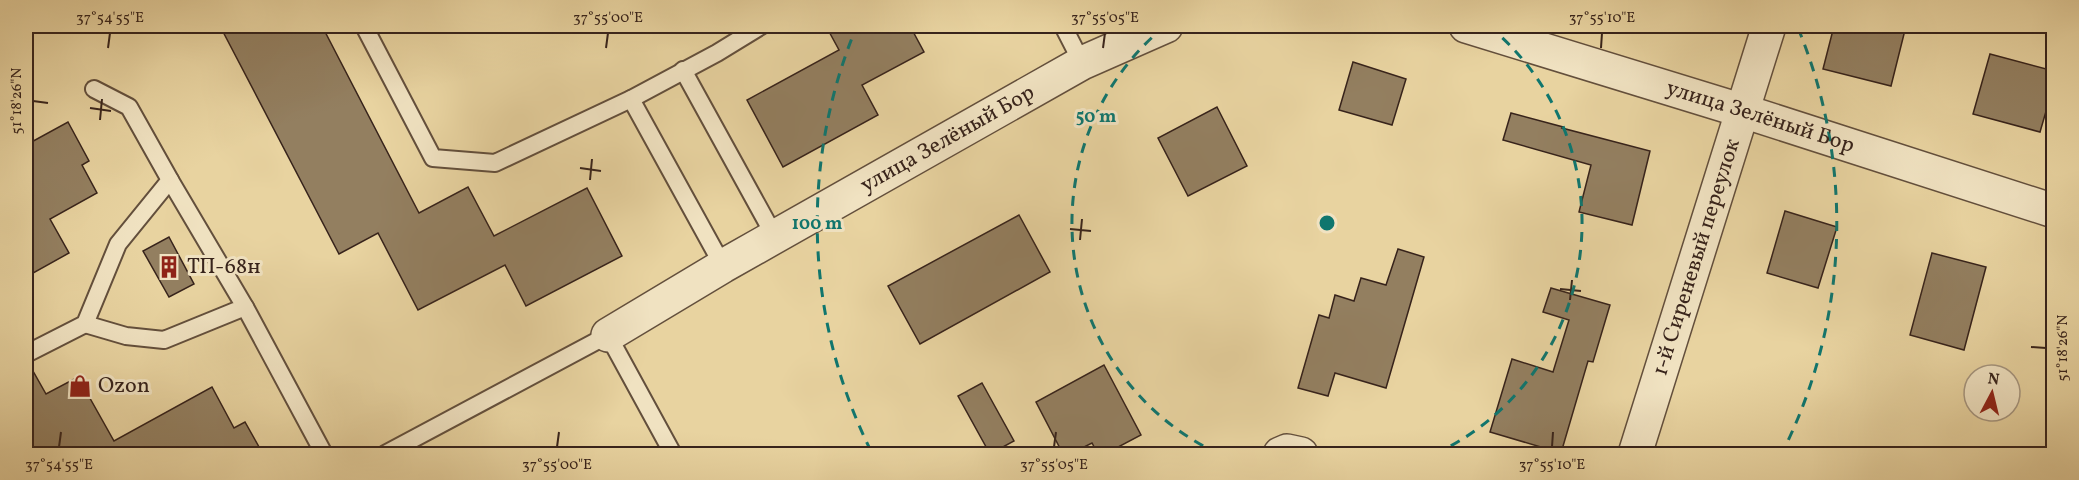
<svg xmlns="http://www.w3.org/2000/svg" width="2079" height="480" font-family="Vollkorn,serif">
<style>
.building{fill:#937f60;stroke:#37231b;stroke-width:1.5}
.lines{fill:none;stroke-linecap:round;stroke-linejoin:round}
.lane-casing{stroke:#634f3c;stroke-width:20}
.street-casing{stroke:#634f3c;stroke-width:36}
.lane{stroke:#f0e2c1;stroke-width:16}
.street{stroke:#f0e2c1;stroke-width:33}
.ticks{fill:none;stroke:#37231b;stroke-width:2}
.ring{fill:none;stroke:#0f766e;stroke-width:3;stroke-dasharray:10 8}
.labels{text-anchor:middle;dominant-baseline:central;stroke-width:6;stroke-linejoin:round;paint-order:stroke}
.street-label{font-size:22px;fill:#37231b;stroke:#f0e2c1}
.poi-label{font-size:22px;fill:#37231b;stroke:#f0e2c1;text-anchor:start}
.centre{fill:#0f766e;stroke:#f0e2c1;stroke-width:3}
.ring-label{font-size:18px;text-anchor:middle;font-weight:bold;fill:#0f766e;stroke:#f0e2c1;stroke-width:6;stroke-linejoin:round;paint-order:stroke}
.neatline{fill:none;stroke:#37231b;stroke-width:2}
.ticks-label{font-size:15px;text-anchor:middle;fill:#37231b}
</style>
<rect width="100%" height="100%" fill="#e8d3a0"/>
<filter id="stains"><feTurbulence type="fractalNoise" baseFrequency=".00333" numOctaves="4"/><feColorMatrix values="0 0 0 0 .2 0 0 0 0 .09 0 0 0 0 .02 0 0 0 .5 -.17"/></filter>
<radialGradient id="worn" r=".72"><stop offset=".6" stop-color="#630" stop-opacity="0"/><stop offset="1" stop-color="#630" stop-opacity=".3"/></radialGradient>
<g class="building">
<polygon points="220,26 322,26 419,213 468,187 494,236 587,188 622,256 526,306 505,265 418,310 378,233 339,254"/>
<polygon points="826,26 910,26 924,52 862,85 878,115 783,167 747,100 839,50"/>
<polygon points="1834,26 1906,26 1891,86 1823,69"/>
<polygon points="1990,54 2054,71 2054,84 2040,132 1973,114"/>
<polygon points="1353,62 1406,79 1392,125 1339,110"/>
<polygon points="1217,107 1247,166 1188,196 1158,138"/>
<polygon points="1511,113 1563,127 1562,128 1650,151 1632,225 1579,212 1591,165 1503,140"/>
<polygon points="68,122 89,161 82,165 97,193 50,219 69,253 26,277 26,145"/>
<polygon points="1785,211 1837,227 1818,288 1767,273"/>
<polygon points="1019,215 1050,272 920,344 888,286"/>
<polygon points="169,237 194,284 169,297 143,251"/>
<polygon points="1398,249 1424,257 1386,388 1335,373 1328,396 1298,388 1319,315 1329,318 1335,295 1354,301 1361,278 1386,285"/>
<polygon points="1932,253 1986,267 1964,350 1910,335"/>
<polygon points="1551,288 1610,305 1593,362 1588,361 1561,453 1490,432 1512,359 1553,372 1569,320 1543,312"/>
<polygon points="26,364 29,364 46,394 78,377 114,441 212,387 234,428 245,422 263,454 26,454"/>
<polygon points="1104,365 1141,435 1105,454 1098,454 1092,443 1070,454 1063,454 1036,402"/>
<polygon points="982,383 1014,441 990,454 958,396"/>
</g>
<g class="lines">
<g class="lane-casing">
<g id="lane">
<polyline points="364,26 433,158 495,163 631,99 723,266"/>
<polyline points="1063,26 1082,63"/>
<polyline points="683,70 775,237"/>
<polyline points="631,99 717,53 761,26"/>
<polyline points="245,307 324,454"/>
<polyline points="85,324 126,336 164,340 245,307 170,180"/>
<polyline points="26,354 85,324 118,244 170,180 129,107 94,89"/>
<polyline points="385,454 608,335 673,454"/>
</g>
</g>
<g class="street-casing">
<g id="street">
<path id="s1" d="M1466,26L1743,111L2054,211"/>
<path id="s2" d="M608,335L723,266L1082,63L1166,26"/>
<polyline points="1280,454 1287,451 1301,454"/>
<path id="s3" d="M1635,454L1769,26"/>
</g>
</g>
<use href="#lane" class="lane"/>
<use href="#street" class="street"/>
</g>
<path class="ticks" d="M108,48L110,33M606,48L608,33M1103,48L1105,33M1601,48L1602,33M33,101L48,103M90,108L111,111M100,120L102,99M580,168L601,171M590,180L592,159M1070,229L1091,231M1080,240L1082,219M1560,289L1581,291M1570,300L1572,280M2031,347L2046,348M59,447L61,432M557,447L559,432M1054,447L1056,432M1552,447L1553,432"/>
<g class="ring">
<path d="M1219 454A255 255 0 0 1 1165 26M1489 26A255 255 0 0 1 1435 454"/>
<path d="M871 451A510 510 0 0 1 856 28M1798 28A510 510 0 0 1 1783 451"/>
</g>
<defs>
<g id="building-bare" transform="scale(1.8)"><path d="M-4-6H4V6H1V3H-1V6H-4ZM-2.5-4.3h1.7v1.8h-1.7ZM.8-4.3h1.7v1.8H.8ZM-2.5-1h1.7V.8h-1.7ZM.8-1h1.7V.8H.8Z" fill="#8f2418" stroke="#f0e2c1" stroke-width="2.5" paint-order="stroke"/></g>
<g id="shop-bare" transform="scale(1.8)"><path d="M-5-2.5h2.3a2.7 3.5 0 0 1 5.4 0H5L5.5 6h-11ZM-1.5-2.5h3a1.5 2.3 0 0 0-3 0Z" fill="#8f2418" stroke="#f0e2c1" stroke-width="2.5" paint-order="stroke"/></g>
</defs>
<g fill-rule="evenodd">
<use href="#building-bare" x="169" y="267"/>
<use href="#shop-bare" x="80" y="386"/>
</g>
<g class="labels">
<g class="street-label">
<text stroke="none"><textPath href="#s1" startOffset="308">улица Зелёный Бор</textPath></text>
<text stroke="none"><textPath href="#s2" startOffset="392">улица Зелёный Бор</textPath></text>
<text stroke="none"><textPath href="#s3" startOffset="206">1-й Сиреневый переулок</textPath></text>
</g>
<g class="poi-label">
<text x="187" y="267">ТП-68н</text>
<text x="98" y="386">Ozon</text>
</g>
</g>
<circle cx="1327" cy="223" r="9" class="centre"/>
<g class="ring-label">
<text x="1096" y="122">50 m</text>
<text x="817" y="229">100 m</text>
</g>
<rect width="2079" height="480" fill="none" stroke="#e8d3a0" stroke-width="66"/>
<g transform="translate(1992 393) rotate(7)"><circle r="28" fill="#f0e2c1" stroke="#a6967f" stroke-width="1.5"/>
<path d="M0-4.5L10 22L0 15L-10 22Z" fill="#8f2418"/>
<text y="-9" font-size="16" font-weight="bold" text-anchor="middle" fill="#37231b">N</text>
</g>
<rect x="33" y="33" width="2013" height="414" class="neatline"/>
<g class="ticks-label">
<text x="110" y="22">37°54'55"E</text>
<text x="608" y="22">37°55'00"E</text>
<text x="1105" y="22">37°55'05"E</text>
<text x="1602" y="22">37°55'10"E</text>
<text transform="translate(16 101) rotate(-90)" y="5">51°18'26"N</text>
<text transform="translate(2062 348) rotate(-90)" y="5">51°18'26"N</text>
<text x="59" y="469">37°54'55"E</text>
<text x="557" y="469">37°55'00"E</text>
<text x="1054" y="469">37°55'05"E</text>
<text x="1552" y="469">37°55'10"E</text>
</g>
<rect width="100%" height="100%" filter="url(#stains)"/>
<rect width="100%" height="100%" fill="url(#worn)"/>
</svg>
